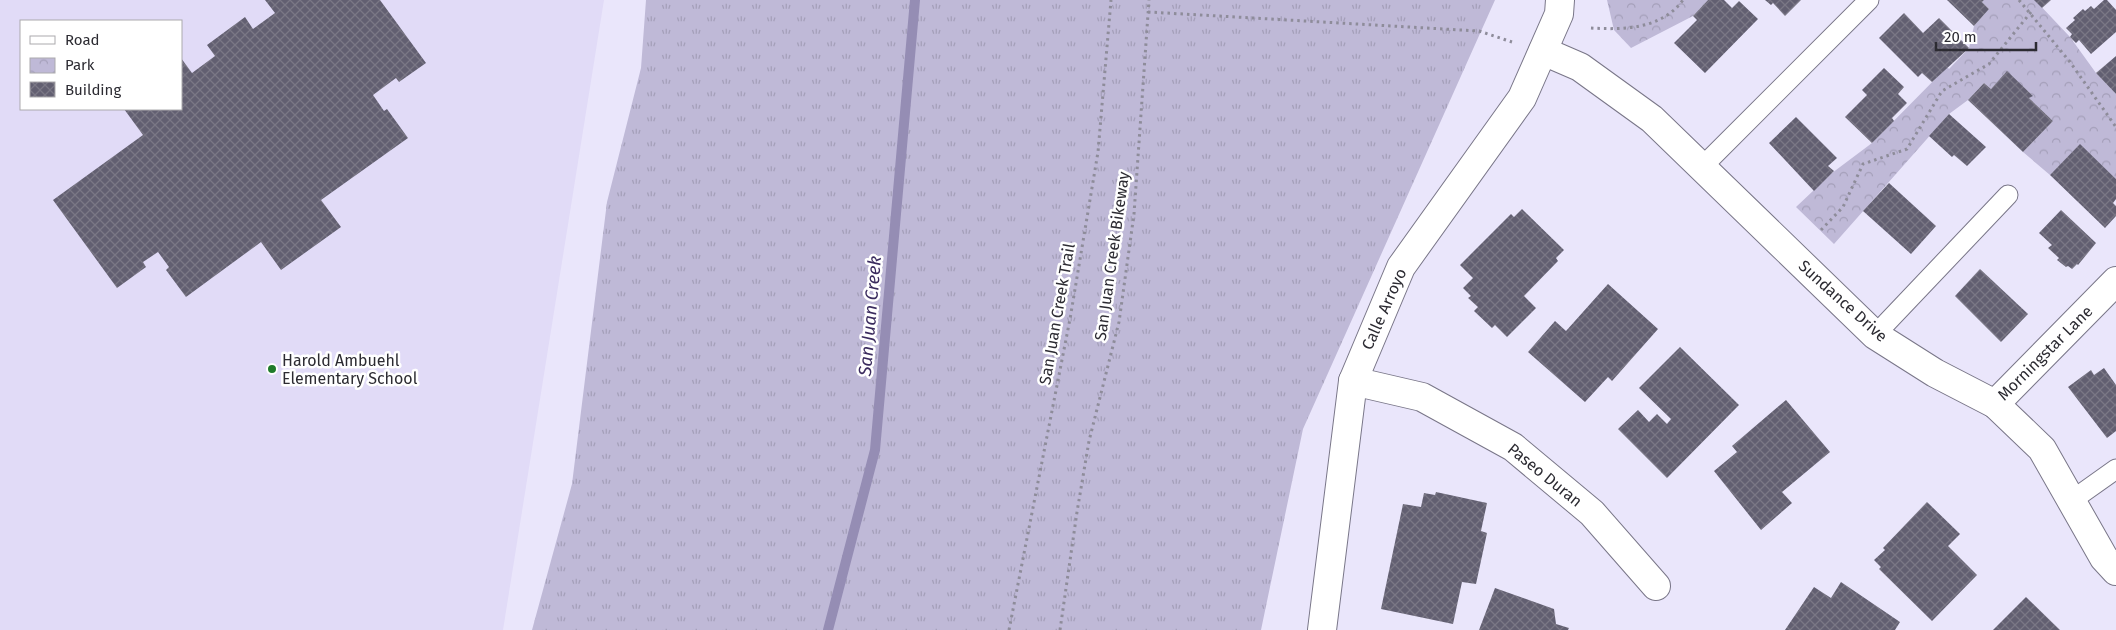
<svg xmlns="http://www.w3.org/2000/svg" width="2116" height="630" font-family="'Fira Sans',sans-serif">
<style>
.built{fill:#e1dbf7;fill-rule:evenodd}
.grass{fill:url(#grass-tufts)}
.park{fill:url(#park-crowns)}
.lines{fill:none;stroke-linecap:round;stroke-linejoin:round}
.stream{stroke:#958db4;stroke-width:10}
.building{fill:url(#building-cross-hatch)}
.lane-casing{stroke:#797688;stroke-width:21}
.street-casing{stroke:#797688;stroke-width:30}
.secondary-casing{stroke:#797688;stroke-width:30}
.path{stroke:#8e8c9a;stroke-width:3;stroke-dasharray:2.5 4;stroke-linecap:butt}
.lane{stroke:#fff;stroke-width:19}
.street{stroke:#fff;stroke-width:28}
.secondary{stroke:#fff;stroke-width:28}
.poi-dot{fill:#1f7b2a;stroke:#fff;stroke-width:2}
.labels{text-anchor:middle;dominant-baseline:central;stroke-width:5;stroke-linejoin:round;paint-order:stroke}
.street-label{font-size:16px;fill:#2c2b32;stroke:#fff}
.poi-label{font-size:16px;fill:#2c2b32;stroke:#fff;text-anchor:start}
.water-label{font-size:18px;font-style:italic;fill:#3a2b5e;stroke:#fff}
</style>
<defs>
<pattern id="grass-tufts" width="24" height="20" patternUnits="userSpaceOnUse" patternTransform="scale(1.25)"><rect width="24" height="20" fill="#bfb9d7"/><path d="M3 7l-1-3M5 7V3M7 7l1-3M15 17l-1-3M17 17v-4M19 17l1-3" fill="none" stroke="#a49fb9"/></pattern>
<pattern id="park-crowns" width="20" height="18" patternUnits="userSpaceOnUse" patternTransform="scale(1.25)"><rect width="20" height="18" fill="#bfb9d7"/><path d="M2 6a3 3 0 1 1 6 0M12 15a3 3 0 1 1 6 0" fill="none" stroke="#a49fb9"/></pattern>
<pattern id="building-cross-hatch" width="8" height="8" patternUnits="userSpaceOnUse" patternTransform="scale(1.25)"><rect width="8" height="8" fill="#625f71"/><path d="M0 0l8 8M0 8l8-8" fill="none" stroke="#7a7785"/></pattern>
</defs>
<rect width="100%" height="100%" fill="#eae6fb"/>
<path class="built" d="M0,0H604L503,630H0ZM21,21H181V109H21Z"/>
<polygon class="grass" points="646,0 1495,0 1303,429 1261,630 532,630 572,484 607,202 641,68"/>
<g class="park">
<polygon points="1607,0 1708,0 1693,16 1631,48 1614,30"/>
<polygon points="1984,0 2035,0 2070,37 2096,73 2116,94 2116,179 2080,145 2050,175 2023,152 2053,121 2029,98 2032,95 2007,72 1991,89 1984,83 1968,100 1949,114 1834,244 1796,207 1832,173 1872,143 1947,67 1949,69 1969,48 1974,26 1989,9 1982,2"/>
</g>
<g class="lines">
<polyline class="stream" points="828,630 875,450 915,0"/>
</g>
<g class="building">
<polygon points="265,0 380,0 426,63 399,82 396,78 373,95 384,111 387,109 408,138 321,200 341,227 281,270 261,242 186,297 166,270 169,267 158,252 143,262 146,267 117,288 53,200 143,135 124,109 181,109 181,58 192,73 215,56 207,45 245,17 253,29 275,13"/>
<polygon points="1708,0 1724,0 1732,8 1739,1 1758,19 1705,73 1674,43 1697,20 1693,16"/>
<polygon points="1765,0 1801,0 1785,16 1773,3 1771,5"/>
<polygon points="1947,0 1984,0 1982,2 1989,9 1974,26"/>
<polygon points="2034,0 2051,0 2042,8"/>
<polygon points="2104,0 2107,0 2116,10 2116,32 2091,54 2079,40 2076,43 2070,37 2072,34 2066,28 2075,20 2073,18 2083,9 2085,11 2091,6 2094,9"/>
<polygon points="1904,13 1923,33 1939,18 1969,48 1932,82 1922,73 1918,77 1879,38"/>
<polygon points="2116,56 2116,94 2096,73"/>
<polygon points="1884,68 1904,87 1898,94 1907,103 1892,118 1894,121 1872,143 1845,117 1867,95 1862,90"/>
<polygon points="2007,71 2033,96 2029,98 2053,121 2023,152 1968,100 1984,83 1991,89"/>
<polygon points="1949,114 1986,147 1967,166 1954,155 1952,157 1929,136"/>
<polygon points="1796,117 1837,158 1828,166 1834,171 1814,191 1769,143"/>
<polygon points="2080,144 2116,179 2116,199 2113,203 2116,206 2116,216 2105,228 2050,175"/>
<polygon points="1889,183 1936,226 1911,254 1863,211"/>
<polygon points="1522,209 1564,250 1556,258 1558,261 1524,296 1536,308 1507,337 1495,325 1492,328 1474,311 1478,307 1468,298 1471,296 1463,288 1473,278 1460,265 1511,214 1514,217"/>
<polygon points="2061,210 2096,243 2078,265 2077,264 2072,269 2068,266 2066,267 2057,260 2059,258 2048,248 2052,245 2039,233"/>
<polygon points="1980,269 2028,314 2001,342 1955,296"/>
<polygon points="1608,284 1658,329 1612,381 1608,377 1585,402 1528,352 1555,321 1566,331"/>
<polygon points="1680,347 1739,405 1667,478 1618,429 1638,410 1649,422 1657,414 1667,424 1671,419 1639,388"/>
<polygon points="2104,368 2116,385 2116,431 2107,438 2068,387 2091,370 2094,375"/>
<polygon points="1786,400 1830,452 1782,492 1792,503 1761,530 1714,471 1737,452 1732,446"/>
<polygon points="1436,492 1487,503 1481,531 1487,533 1476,584 1462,582 1453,624 1381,609 1403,504 1421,507 1424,493 1435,495"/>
<polygon points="1927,502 1960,534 1948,546 1977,575 1932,621 1879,569 1881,567 1874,560 1885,550 1883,548"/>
<polygon points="1841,582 1900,622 1895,630 1785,630 1814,587 1831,598"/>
<polygon points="1495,588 1554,609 1556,624 1569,628 1568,630 1479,630"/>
<polygon points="2026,597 2060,630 1993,630"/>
</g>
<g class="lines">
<g class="lane-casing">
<g id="lane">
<polyline points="1702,167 1869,0"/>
<polyline points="1875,335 2008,195"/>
<polyline points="2071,501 2116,469"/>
</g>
</g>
<g class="street-casing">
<g id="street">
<polyline points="1543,51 1580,67 1652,119 1875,335 1935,373 1995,404 2042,449 2104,558 2116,571"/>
<polyline points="1353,381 1422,397 1513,447 1592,513 1656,586"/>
<polyline points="1995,404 2116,281"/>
</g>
</g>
<g class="secondary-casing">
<polyline id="secondary" points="1322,630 1353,381 1401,267 1522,98 1559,14 1560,0"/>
</g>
<g class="path">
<polyline points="2019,0 2070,62 2116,127"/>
<polyline points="1148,12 1479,31 1512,42"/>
<path d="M1591,28C1624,30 1662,29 1683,0"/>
<polyline points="1821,230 1843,207 1863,164 1907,149 1942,91 1989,64 2031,12"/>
<polyline points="1009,630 1070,319 1098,152 1111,0"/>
<polyline points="1060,630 1077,512 1089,441 1119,322 1134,214 1149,0"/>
</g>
<use href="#lane" class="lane"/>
<use href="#street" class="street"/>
<use href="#secondary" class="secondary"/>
</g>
<circle class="poi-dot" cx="272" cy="369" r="5"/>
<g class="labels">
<g class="street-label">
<text transform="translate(1112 256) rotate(-82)">San Juan Creek Bikeway</text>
<text transform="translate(1843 301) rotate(42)">Sundance Drive</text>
<text transform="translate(1384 309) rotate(-66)">Calle Arroyo</text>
<text transform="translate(1057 314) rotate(-80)">San Juan Creek Trail</text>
<text transform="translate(2045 353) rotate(-45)">Morningstar Lane</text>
<text transform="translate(1545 475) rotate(39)">Paseo Duran</text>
</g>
<g class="poi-label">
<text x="282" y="360">Harold Ambuehl<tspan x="282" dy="18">Elementary School</tspan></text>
</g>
<g class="water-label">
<text transform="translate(870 316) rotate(-85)">San Juan Creek</text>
</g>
</g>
<rect x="20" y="20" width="162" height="90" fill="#ffffff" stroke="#abaaad"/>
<rect x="30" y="36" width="25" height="8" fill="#ffffff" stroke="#abaaad"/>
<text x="65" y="45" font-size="15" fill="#2c2b32">Road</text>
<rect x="30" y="58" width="25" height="15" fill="url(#park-crowns)" stroke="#abaaad"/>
<text x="65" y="70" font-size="15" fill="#2c2b32">Park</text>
<rect x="30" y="82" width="25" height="15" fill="url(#building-cross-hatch)" stroke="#abaaad"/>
<text x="65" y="95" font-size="15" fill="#2c2b32">Building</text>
<path d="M1936 42v8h100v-8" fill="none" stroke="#2c2b32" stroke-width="2.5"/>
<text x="1944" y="42" font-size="15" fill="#2c2b32" stroke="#ffffff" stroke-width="4" paint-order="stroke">20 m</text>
</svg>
